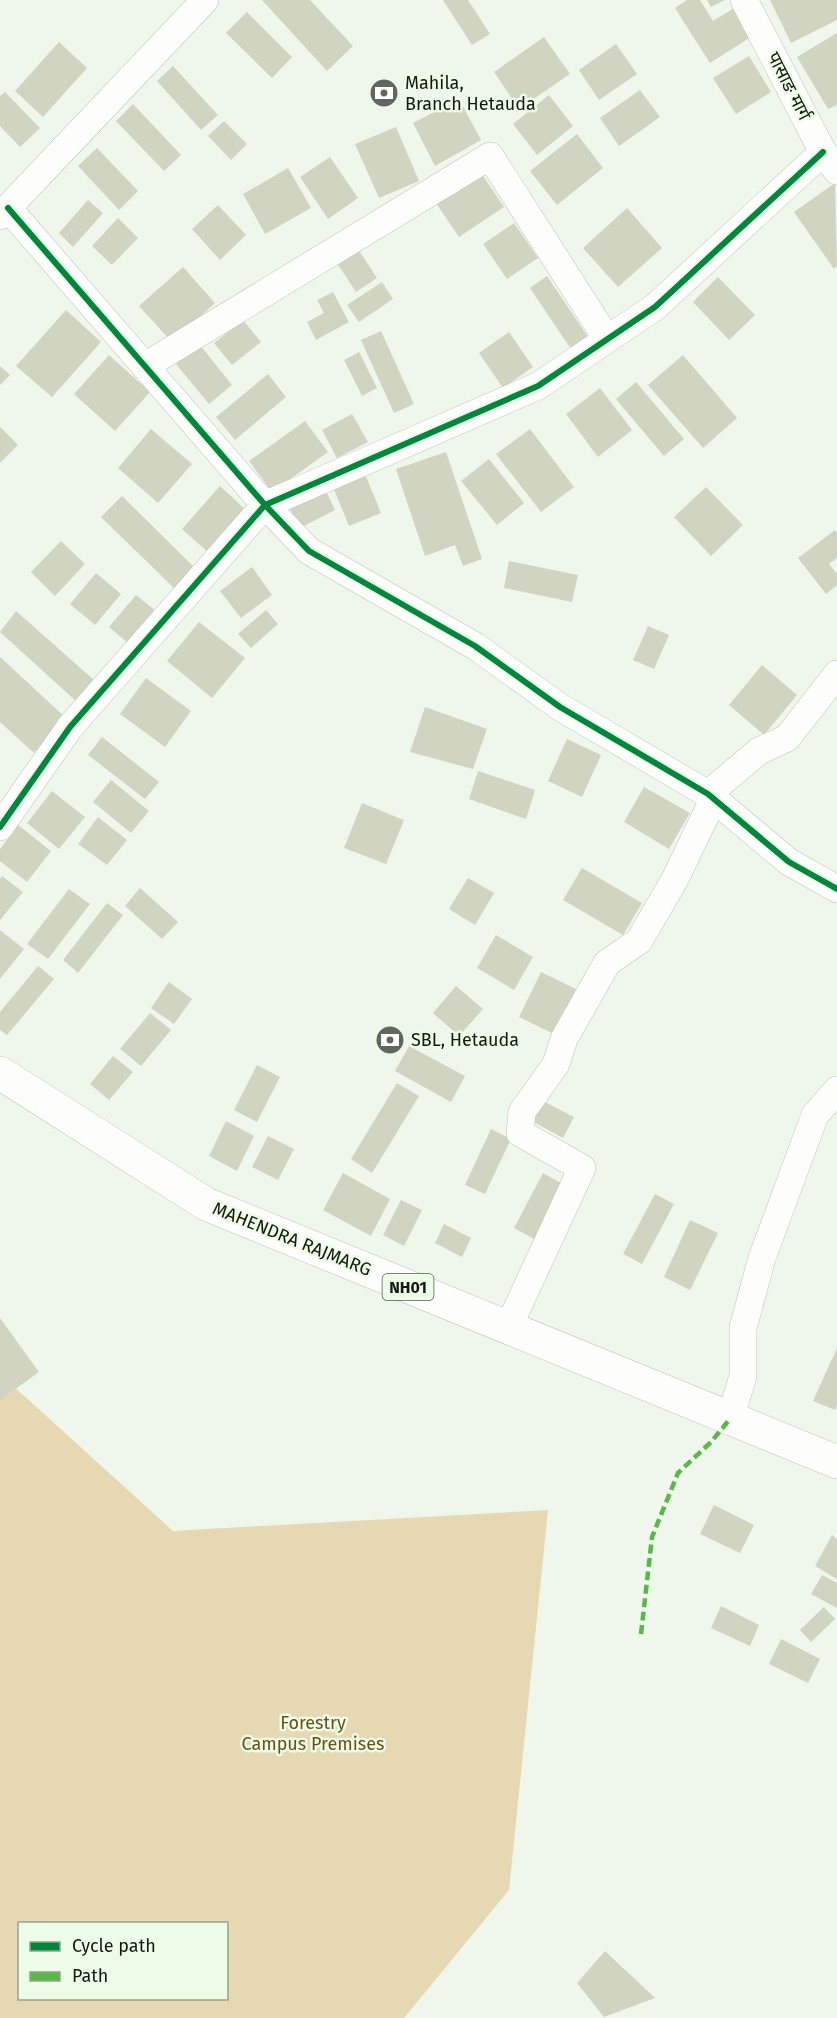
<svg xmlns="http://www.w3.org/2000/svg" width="837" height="2018" font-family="'Fira Sans','Noto Sans Devanagari',sans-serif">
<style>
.green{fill:#e5d8b3;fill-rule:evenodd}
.building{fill:#d1d4c0}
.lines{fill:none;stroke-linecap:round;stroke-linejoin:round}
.street-casing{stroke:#bcc2b9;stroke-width:28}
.highway-casing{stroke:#bcc2b9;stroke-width:34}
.street{stroke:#fdfefc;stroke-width:27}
.highway{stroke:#fdfefc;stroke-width:33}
.quiet{stroke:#58b947;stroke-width:4.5;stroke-dasharray:9 4.5;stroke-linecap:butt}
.cycleway-casing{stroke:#edfce7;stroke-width:10}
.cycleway{stroke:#00873e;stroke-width:6}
.labels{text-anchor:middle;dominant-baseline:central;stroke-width:5;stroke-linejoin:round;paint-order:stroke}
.shield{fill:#edfce7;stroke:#555d52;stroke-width:1.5}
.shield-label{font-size:16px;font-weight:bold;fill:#141912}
.poi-label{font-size:18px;fill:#141912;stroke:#edfce7;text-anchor:start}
.street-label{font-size:18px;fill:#141912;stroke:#edfce7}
.park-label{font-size:18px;fill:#6a4f16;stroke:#edfce7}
</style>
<rect width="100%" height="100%" fill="#eff7ec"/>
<path class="green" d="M0,1374L173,1531L548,1510L509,1890L404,2018H0ZM20,1924H226V1998H20Z"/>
<g class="building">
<polygon points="262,0 310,0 353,46 327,71"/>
<polygon points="443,0 468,0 490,34 472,45"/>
<polygon points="687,0 700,0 713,21 736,7 754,35 710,63 675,8"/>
<polygon points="707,0 725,0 711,7"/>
<polygon points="770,0 837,0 837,20 791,43"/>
<polygon points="247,12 292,57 272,78 226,33"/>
<polygon points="837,33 837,105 828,109 797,57"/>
<polygon points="544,37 570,74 519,109 494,72"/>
<polygon points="59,42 87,68 43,117 15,91"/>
<polygon points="616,44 637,74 599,100 579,70"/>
<polygon points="749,56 771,92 736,114 713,78"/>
<polygon points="173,66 218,115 201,130 157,81"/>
<polygon points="640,90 660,117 619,146 600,118"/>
<polygon points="5,92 40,128 20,147 0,126 0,96"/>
<polygon points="549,95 573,126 537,155 513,124"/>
<polygon points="459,99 481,140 435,166 413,123"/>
<polygon points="133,104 181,155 164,171 116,121"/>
<polygon points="224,121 247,144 231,160 208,136"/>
<polygon points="396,127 419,181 379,198 355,144"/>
<polygon points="577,134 603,168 557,205 530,171"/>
<polygon points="97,148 138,191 119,210 78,166"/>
<polygon points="330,157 358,198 328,219 300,177"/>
<polygon points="288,168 311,208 265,234 243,194"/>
<polygon points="481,173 504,207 459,237 436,203"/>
<polygon points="835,183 837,266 834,269 794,212"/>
<polygon points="88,200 103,213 73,247 59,233"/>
<polygon points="218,205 246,235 220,260 192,229"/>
<polygon points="627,208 662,248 618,287 583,248"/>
<polygon points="118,218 138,238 112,265 92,246"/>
<polygon points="514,223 538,258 507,279 483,244"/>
<polygon points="356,246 377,278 356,292 335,260"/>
<polygon points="183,267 215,303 172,342 139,306"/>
<polygon points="547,276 588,337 571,349 530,288"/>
<polygon points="718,277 755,315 729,340 693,302"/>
<polygon points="382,282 393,299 359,322 347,305"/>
<polygon points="333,292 349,322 316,340 307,322 324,313 317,300"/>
<polygon points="66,310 101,342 52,397 16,366"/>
<polygon points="243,320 261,342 232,365 214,343"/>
<polygon points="381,331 414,404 394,413 361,340"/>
<polygon points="509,332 533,367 503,388 479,353"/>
<polygon points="200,345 232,385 209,404 176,364"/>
<polygon points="359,352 377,388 362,396 344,360"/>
<polygon points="109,355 150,392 115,431 74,394"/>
<polygon points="683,355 737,418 703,448 648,385"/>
<polygon points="0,366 10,375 0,385"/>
<polygon points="268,374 286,397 235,440 216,417"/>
<polygon points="636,382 684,439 664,456 616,399"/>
<polygon points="600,388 632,430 598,457 566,414"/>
<polygon points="352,414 368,442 337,458 322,430"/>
<polygon points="305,421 328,452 272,492 249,461"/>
<polygon points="0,427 18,445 0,463"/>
<polygon points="151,429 192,464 158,503 118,468"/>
<polygon points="530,429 574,487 541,512 496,454"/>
<polygon points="446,452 482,559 463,566 455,545 425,556 396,469"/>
<polygon points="489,459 524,503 497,525 461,481"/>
<polygon points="365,474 381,513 349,526 333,487"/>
<polygon points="220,486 249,513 211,555 182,529"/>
<polygon points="706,487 743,525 711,556 674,517"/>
<polygon points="325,489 335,510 300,528 289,507"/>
<polygon points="122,496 196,569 175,589 101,517"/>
<polygon points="835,530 837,533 837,558 829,564 837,574 837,585 826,594 798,558"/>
<polygon points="61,541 85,564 55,596 31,572"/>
<polygon points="509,561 578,575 572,602 504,588"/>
<polygon points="252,567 272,595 241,618 220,591"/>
<polygon points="96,573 121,594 95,625 70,604"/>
<polygon points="136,595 157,612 129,644 109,627"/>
<polygon points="266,610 278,624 251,648 238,634"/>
<polygon points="16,611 95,681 77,702 0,632"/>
<polygon points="199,622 245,658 212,698 167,661"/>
<polygon points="648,626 669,635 654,669 633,660"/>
<polygon points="0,657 66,718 34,753 0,722"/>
<polygon points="762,665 797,695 764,735 729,705"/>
<polygon points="146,678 191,711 165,747 120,714"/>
<polygon points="425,707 487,729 473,769 410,752"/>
<polygon points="102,737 159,782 145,799 88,755"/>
<polygon points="567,739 601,755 582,797 548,781"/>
<polygon points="478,771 535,790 526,819 469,799"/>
<polygon points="111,780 149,811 131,833 93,802"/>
<polygon points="644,787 690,813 669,849 624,822"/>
<polygon points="52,791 85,817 59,849 27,823"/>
<polygon points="362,803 404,820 386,864 344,848"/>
<polygon points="98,817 127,840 107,865 78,844"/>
<polygon points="18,825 51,851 27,882 0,861 0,849"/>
<polygon points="582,868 642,903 623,935 563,900"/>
<polygon points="2,876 23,892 0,920 0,879"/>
<polygon points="468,878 494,893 475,925 449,909"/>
<polygon points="140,888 178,922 162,939 125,906"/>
<polygon points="69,889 90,904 48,959 27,944"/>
<polygon points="107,903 123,915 78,973 63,960"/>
<polygon points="0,930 24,949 0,979"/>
<polygon points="496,935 533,957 514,990 477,968"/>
<polygon points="38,966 54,979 7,1035 0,1030 0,1012"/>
<polygon points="541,972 576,989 554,1034 519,1017"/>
<polygon points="169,982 192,999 174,1024 151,1008"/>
<polygon points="456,986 483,1009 459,1036 433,1013"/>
<polygon points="150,1013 171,1030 141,1066 120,1049"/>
<polygon points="409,1046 465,1076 451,1102 395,1071"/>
<polygon points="113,1056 133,1072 109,1100 90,1084"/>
<polygon points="257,1065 280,1077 257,1122 234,1110"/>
<polygon points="397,1083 419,1096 372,1173 351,1159"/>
<polygon points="541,1100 574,1117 563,1138 530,1120"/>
<polygon points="226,1121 254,1136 237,1171 209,1156"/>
<polygon points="491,1129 511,1139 485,1194 465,1185"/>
<polygon points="268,1136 294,1149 278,1180 252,1167"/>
<polygon points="343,1173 390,1199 371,1236 323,1210"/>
<polygon points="543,1173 566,1186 536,1240 514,1228"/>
<polygon points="655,1194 674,1204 642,1264 623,1254"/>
<polygon points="401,1200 422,1210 404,1246 383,1235"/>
<polygon points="690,1220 718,1233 690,1290 664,1277"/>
<polygon points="444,1224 471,1238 462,1257 435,1243"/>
<polygon points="0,1318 39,1372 0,1400"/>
<polygon points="837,1348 837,1405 835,1410 813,1401"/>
<polygon points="714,1505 754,1525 740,1553 700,1534"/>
<polygon points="832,1535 837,1539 837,1579 815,1566"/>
<polygon points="822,1575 837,1583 837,1608 811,1594"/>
<polygon points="721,1606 759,1625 750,1646 711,1628"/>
<polygon points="824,1607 835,1619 811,1642 800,1630"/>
<polygon points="781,1639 820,1659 808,1683 769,1664"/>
<polygon points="605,1951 655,1998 604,2017 577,1983"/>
</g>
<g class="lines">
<g class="street-casing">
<g id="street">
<polyline points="744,0 823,152 837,171"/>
<polyline points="8,208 265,505 309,551 475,646 560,707 708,794 789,862 837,889"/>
<polyline points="0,216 205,0"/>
<polyline points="145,366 490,156 607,339"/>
<polyline points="708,794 759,751 787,738 837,674"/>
<polyline points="0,827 70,727 265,505 538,386 655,307 823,152"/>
<polyline points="508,1328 582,1168 520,1133 522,1112 556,1064 564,1039 607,963 639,941 675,879 714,798"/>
<polyline points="730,1419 743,1376 743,1328 762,1258 815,1115 837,1090"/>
</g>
</g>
<g class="highway-casing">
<polyline id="highway" points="0,1073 206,1204 837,1462"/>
</g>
<use href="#street" class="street"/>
<use href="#highway" class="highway"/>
<polyline class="quiet" points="641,1634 652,1537 678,1473 711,1442 730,1419"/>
<g class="cycleway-casing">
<g id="cycleway">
<polyline points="8,208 265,505 309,551 475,646 560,707 708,794 789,862 837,889"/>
<polyline points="0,827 70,727 265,505 538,386 655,307 823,152"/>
</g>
</g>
<use href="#cycleway" class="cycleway"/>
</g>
<defs>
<g id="bank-disc" transform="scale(1.5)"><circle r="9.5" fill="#61675e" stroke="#edfce7"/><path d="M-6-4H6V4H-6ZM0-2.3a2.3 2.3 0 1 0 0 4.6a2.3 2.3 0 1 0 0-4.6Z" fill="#fff"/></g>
</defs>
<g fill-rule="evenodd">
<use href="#bank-disc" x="384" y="93"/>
<use href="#bank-disc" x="390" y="1040"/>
</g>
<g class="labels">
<rect class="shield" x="382.5" y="1274" width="51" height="26" rx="4.5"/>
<g class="shield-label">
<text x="408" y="1287">NH01</text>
</g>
<g class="poi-label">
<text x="405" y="83">Mahila,<tspan x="405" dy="21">Branch Hetauda</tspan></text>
<text x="411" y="1040">SBL, Hetauda</text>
</g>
<g class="street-label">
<text transform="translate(789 86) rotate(63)">पासाङ मार्ग</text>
<text transform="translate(292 1239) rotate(22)">MAHENDRA RAJMARG</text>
</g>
<g class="park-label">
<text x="313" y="1723">Forestry<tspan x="313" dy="21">Campus Premises</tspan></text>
</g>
</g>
<rect x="18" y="1922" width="210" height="78" fill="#edfce7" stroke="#96a192" stroke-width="1.5"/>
<rect x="30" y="1942" width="30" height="9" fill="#00873e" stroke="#96a192" stroke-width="1.5"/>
<text x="72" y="1952" font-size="18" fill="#141912">Cycle path</text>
<rect x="30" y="1972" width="30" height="9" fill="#58b947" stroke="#96a192" stroke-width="1.5"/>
<text x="72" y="1982" font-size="18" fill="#141912">Path</text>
</svg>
